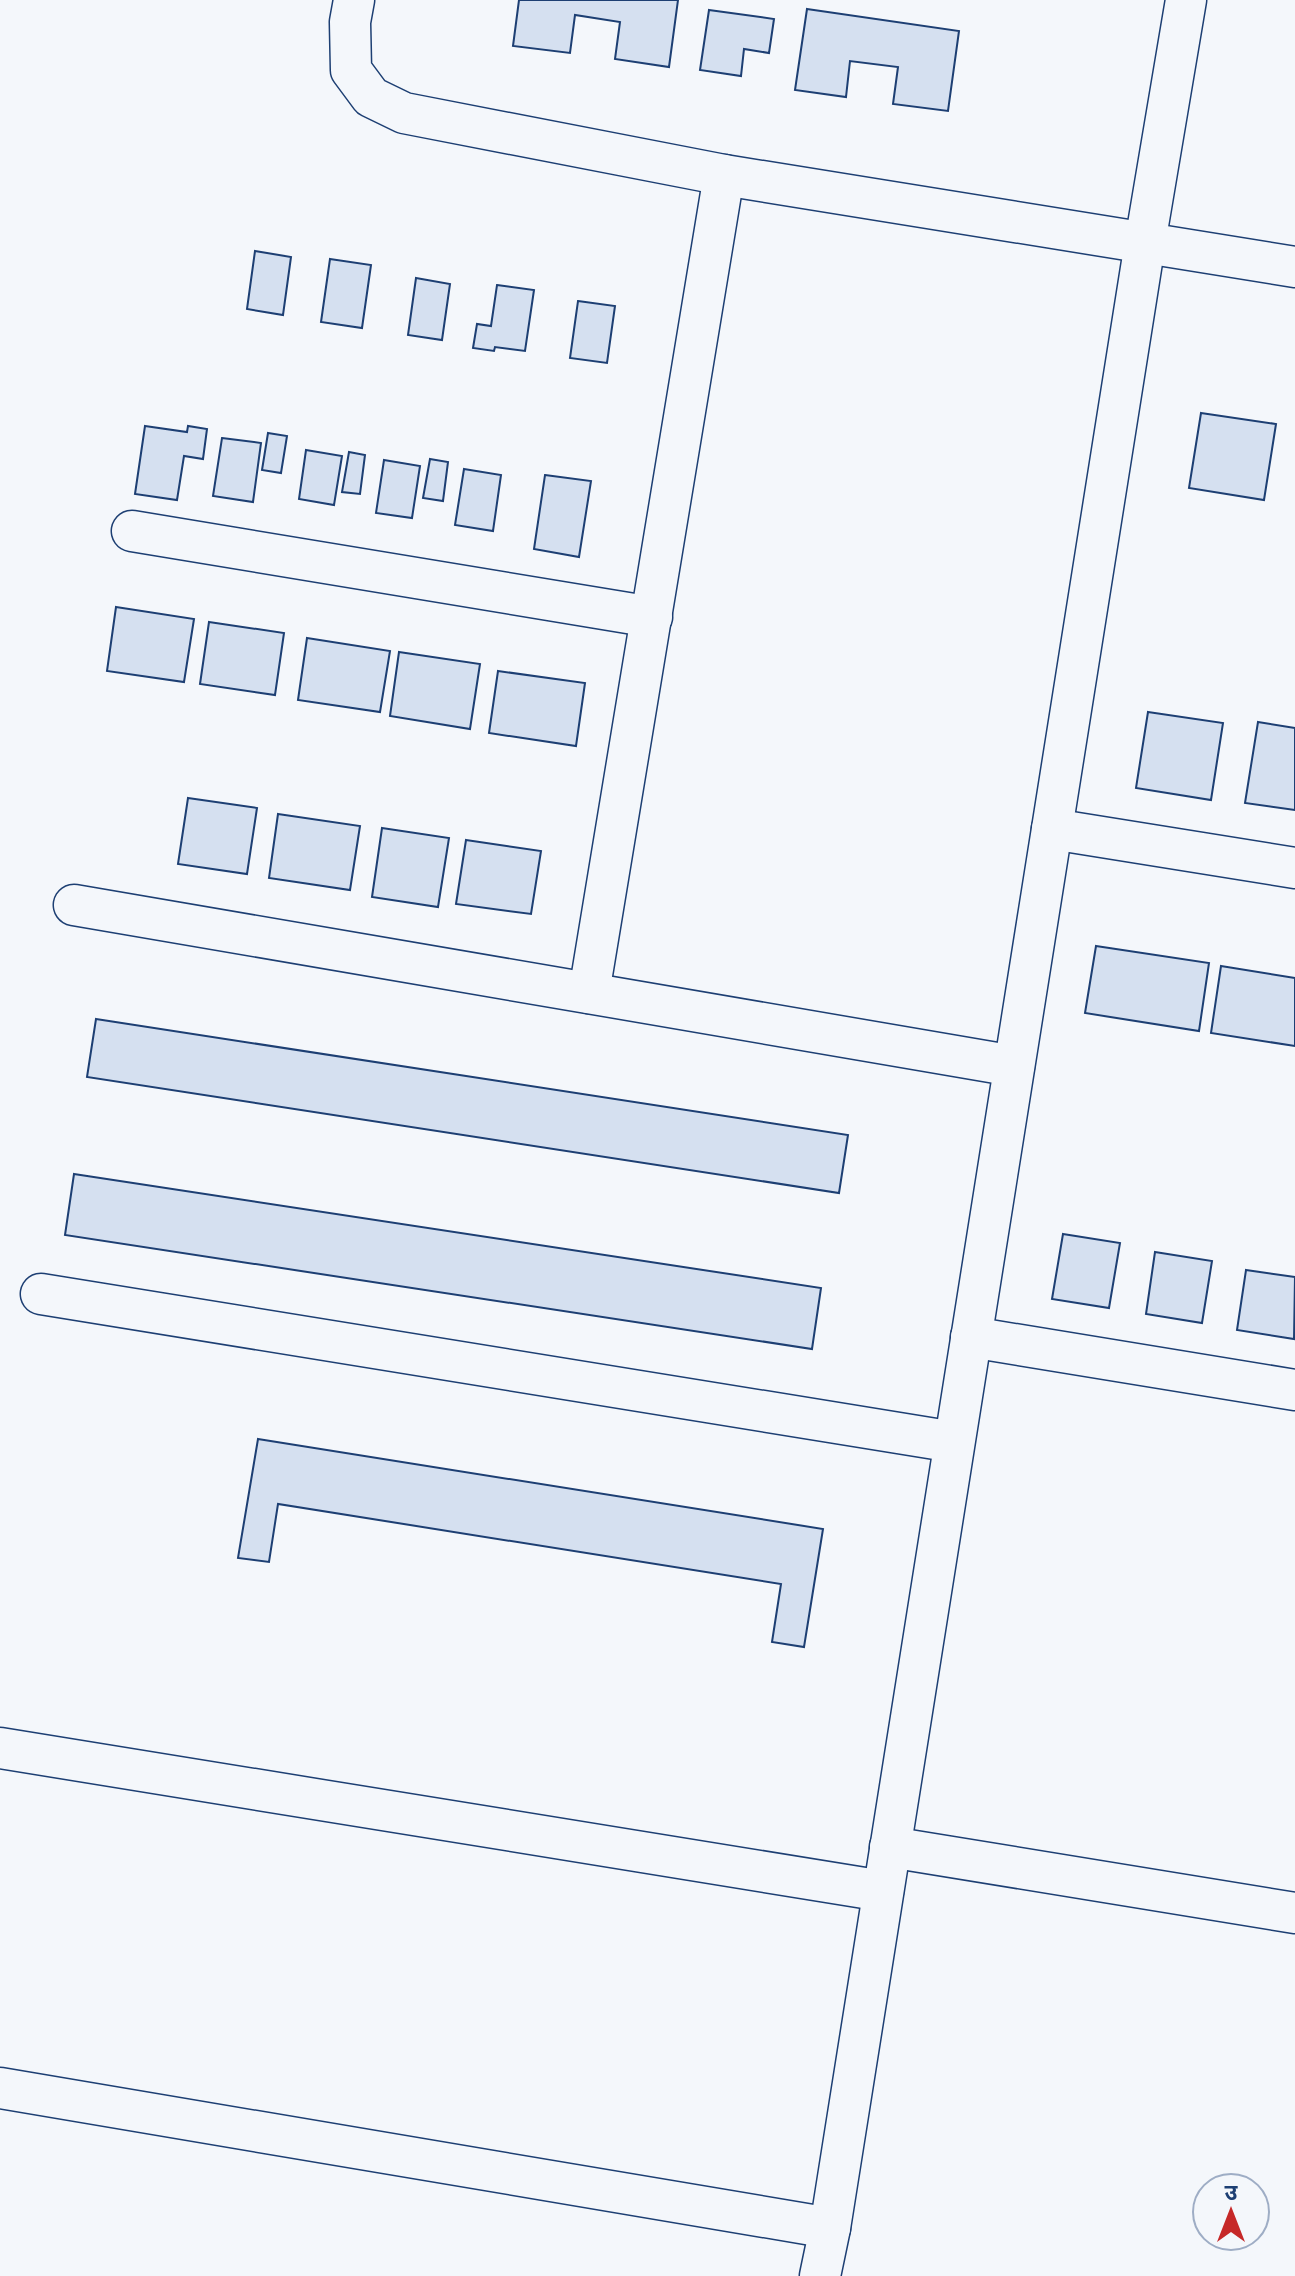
<svg xmlns="http://www.w3.org/2000/svg" width="1295" height="2276" font-family="'DM Sans','Noto Sans Devanagari',sans-serif">
<style>
.building{fill:#d5e0f0;stroke:#1d3f73;stroke-width:2}
.lines{fill:none;stroke-linecap:round;stroke-linejoin:round}
.minor-casing{stroke:#1d3f73;stroke-width:43}
.minor{stroke:#f4f7fb;stroke-width:40}
</style>
<rect width="100%" height="100%" fill="#f4f7fb"/>
<g class="building">
<polygon points="519,0 678,0 669,67 615,59 620,22 575,15 570,53 513,46"/>
<polygon points="807,9 959,31 948,111 893,104 898,67 850,61 846,97 795,90"/>
<polygon points="709,10 774,19 769,53 744,49 741,76 700,70"/>
<polygon points="255,251 291,257 283,315 247,309"/>
<polygon points="330,259 371,265 362,328 321,322"/>
<polygon points="416,278 450,284 442,340 408,335"/>
<polygon points="497,285 534,290 525,351 495,347 494,351 473,348 477,324 491,326"/>
<polygon points="578,301 615,306 607,363 570,358"/>
<polygon points="1201,413 1276,424 1264,500 1189,488"/>
<polygon points="145,426 187,432 188,426 207,429 203,459 184,456 177,500 135,494"/>
<polygon points="268,433 287,436 281,473 262,470"/>
<polygon points="222,438 261,443 253,502 213,496"/>
<polygon points="306,450 342,456 334,505 299,499"/>
<polygon points="349,452 365,455 360,494 342,492"/>
<polygon points="430,459 448,462 443,501 423,498"/>
<polygon points="384,460 420,466 412,518 376,513"/>
<polygon points="464,469 501,475 493,531 455,525"/>
<polygon points="545,475 591,481 579,557 534,549"/>
<polygon points="116,607 194,619 184,682 107,671"/>
<polygon points="209,622 284,633 275,695 200,684"/>
<polygon points="307,638 390,651 380,712 298,700"/>
<polygon points="399,652 480,664 470,729 390,716"/>
<polygon points="498,671 585,683 576,746 489,733"/>
<polygon points="1148,712 1223,723 1211,800 1136,788"/>
<polygon points="1258,722 1295,728 1295,810 1245,803"/>
<polygon points="188,798 257,808 247,874 178,864"/>
<polygon points="278,814 360,826 350,890 269,878"/>
<polygon points="382,828 449,838 438,907 372,897"/>
<polygon points="466,840 541,851 531,914 456,904"/>
<polygon points="1096,946 1209,963 1199,1031 1085,1013"/>
<polygon points="1221,966 1295,978 1295,1046 1211,1033"/>
<polygon points="96,1019 848,1135 839,1193 87,1077"/>
<polygon points="74,1174 821,1288 812,1349 65,1235"/>
<polygon points="1063,1234 1120,1243 1109,1308 1052,1299"/>
<polygon points="1155,1252 1212,1261 1202,1323 1146,1314"/>
<polygon points="1246,1270 1295,1277 1294,1339 1237,1330"/>
<polygon points="258,1439 823,1529 804,1647 772,1642 781,1584 278,1504 269,1562 238,1558"/>
</g>
<g class="lines">
<g class="minor-casing">
<g id="minor">
<polyline points="354,0 350,22 351,70 371,97 404,113 724,175 1295,267"/>
<polyline points="132,531 652,617"/>
<polyline points="1052,829 1295,868"/>
<polyline points="74,905 1014,1066"/>
<polyline points="589,993 724,175"/>
<polyline points="41,1294 954,1442"/>
<polyline points="971,1337 1295,1390"/>
<polyline points="0,1748 883,1891"/>
<polyline points="890,1847 1295,1913"/>
<polyline points="0,2088 830,2228"/>
<polyline points="820,2276 830,2228 1145,243 1186,0"/>
</g>
</g>
<use href="#minor" class="minor"/>
</g>
<g transform="translate(1231 2212)"><circle r="38" fill="#f4f7fb" stroke="#9eadc5" stroke-width="2"/>
<path d="M0-6L14 30L0 20L-14 30Z" fill="#c62828"/>
<text y="-12" font-size="22" font-weight="bold" text-anchor="middle" fill="#1d3f73">उ</text>
</g>
</svg>
